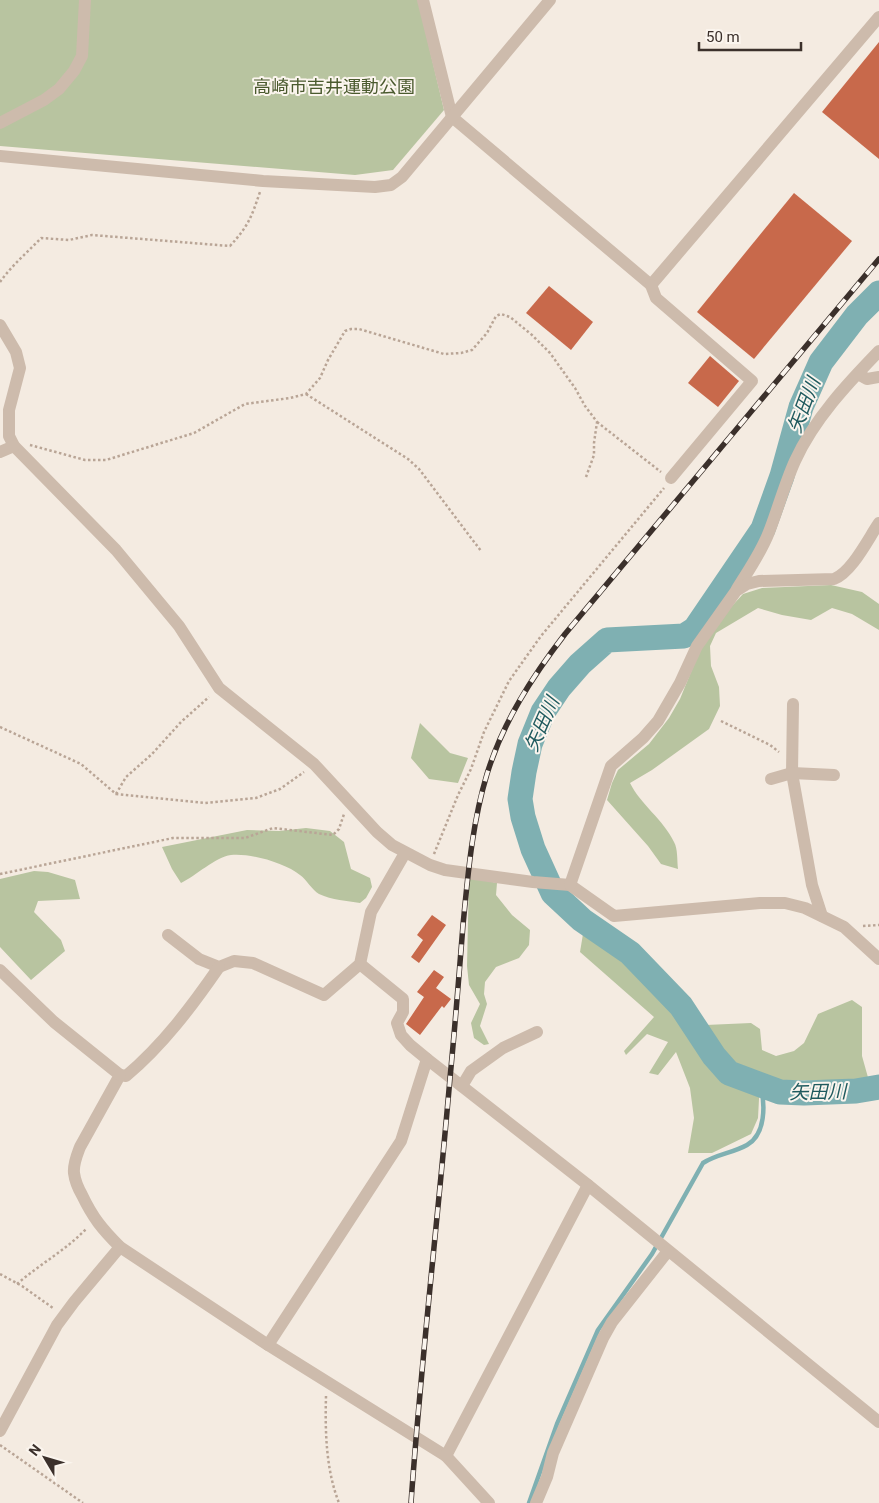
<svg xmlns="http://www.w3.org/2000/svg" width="879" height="1503" font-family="Roboto,'Noto Sans JP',sans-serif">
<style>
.green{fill:#b8c4a0}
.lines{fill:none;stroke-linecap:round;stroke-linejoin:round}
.stream{stroke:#7fb0b2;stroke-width:4.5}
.river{stroke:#7fb0b2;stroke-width:25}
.building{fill:#c8694b}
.path{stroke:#b9a596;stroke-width:2.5;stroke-dasharray:2.5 2.5;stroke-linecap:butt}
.minor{stroke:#cdbbac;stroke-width:12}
.rail-casing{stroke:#3b302b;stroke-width:5.5}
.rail{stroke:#fbf5ee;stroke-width:4;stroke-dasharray:11;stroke-linecap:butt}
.labels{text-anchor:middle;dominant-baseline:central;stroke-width:4;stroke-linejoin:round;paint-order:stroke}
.park-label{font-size:18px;fill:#4a5a2e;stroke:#fbf5ee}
.water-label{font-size:19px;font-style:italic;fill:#1f5a5e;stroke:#fbf5ee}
</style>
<rect width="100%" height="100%" fill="#f4ebe1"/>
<g class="green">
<polygon points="0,0 418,0 444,110 393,170 355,175 0,146"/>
<path d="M831,585L862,592L879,604V630L852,614L832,608L811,620L782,615L758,608L716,633L710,646L711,666L719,687L720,706L709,729L652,770L630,783C641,805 663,819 674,842C678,849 677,861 678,869L661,864L648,846L607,800L612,783L618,770L649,744L669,718L680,699L702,645L731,607L743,594L762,588Z"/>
<polygon points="420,723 450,753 468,758 458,783 429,779 411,758"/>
<path d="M306,828L330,831L344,842L351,869L370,878L372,887L366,898L360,903C347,901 332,900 319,894C312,890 307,880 300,875C285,863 251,853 231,855C215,857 196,876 181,883L172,869L162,847L247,830L279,831Z"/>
<polygon points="34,871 48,872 75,880 80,899 38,901 34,912 61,940 65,951 31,980 0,947 0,879"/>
<polygon points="469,877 497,883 496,895 512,915 530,930 529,945 519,958 496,967 485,982 484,994 487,1004 480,1026 489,1044 484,1045 474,1038 471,1023 480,1004 469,985 467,966"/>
<polygon points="584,928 621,955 649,984 683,1026 751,1023 760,1029 762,1050 776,1056 794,1051 804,1043 818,1014 852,1000 862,1007 862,1056 869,1081 760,1080 758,1118 751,1134 712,1153 688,1153 694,1118 690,1088 676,1052 658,1075 649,1073 668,1042 647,1034 626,1055 624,1051 654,1017 580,952"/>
</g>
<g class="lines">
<path class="stream" d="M529,1503L557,1424L598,1330L652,1254L703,1163C717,1154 733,1153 747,1145C766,1134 765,1105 761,1086"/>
<polyline class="river" points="879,293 857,315 821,362 801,407 782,476 763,529 695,629 684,636 607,640 580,664 559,688 543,712 530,744 524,772 520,799 523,817 533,849 553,893 582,920 630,953 681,1006 714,1056 729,1073 780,1092 804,1093 856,1091 879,1087"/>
</g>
<g class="building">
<polygon points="879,42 879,159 822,112"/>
<polygon points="794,193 852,241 754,359 697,312"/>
<polygon points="549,286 593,322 571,350 526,313"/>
<polygon points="710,356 739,381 718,407 688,383"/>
<polygon points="432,915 446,925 419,963 411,957 423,940 417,935"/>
<polygon points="434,970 444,977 436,988 451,999 444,1008 442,1006 420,1035 406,1024 424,997 417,992"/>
</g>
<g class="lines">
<g class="path">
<path d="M0,282C12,265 27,253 41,238L69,240L92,235L230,246C249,225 251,218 260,192"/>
<polyline points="306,394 408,459 419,469 481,551"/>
<polyline points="597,422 661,472"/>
<polyline points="30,445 85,460 106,460 194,433 245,404 290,398 306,394 320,378 328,360 345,331 351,329 359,329 444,354 461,353 472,350 487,333 496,316 501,314 510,317 532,335 550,353 575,388 585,406 597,422 594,443 594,455 586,477"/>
<polyline points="721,721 770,745 779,752"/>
<polyline points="0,727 81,764 116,794 205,803 256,798 280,789 304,772"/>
<polyline points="116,794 126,777 152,754 181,722 209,697"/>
<polyline points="434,854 458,795 471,769 484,732 509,681 541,636 664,488"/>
<polyline points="0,874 173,838 245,838 273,828 333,835 339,829 344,814"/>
<polyline points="863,926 879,925"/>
<polyline points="0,1274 22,1286 53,1308"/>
<path d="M17,1284C40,1264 66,1250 86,1229"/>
<path d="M326,1396C325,1432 326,1470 339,1503"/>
<polyline points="0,1445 83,1503"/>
</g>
<g class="minor">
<polyline points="423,0 452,117 651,285 879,17"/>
<polyline points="0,123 44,100 59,89 74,71 82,56 85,0"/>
<polyline points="0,156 263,181 375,187 391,185 402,177 550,0"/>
<polyline points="651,285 656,298 752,381 671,478"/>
<polyline points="0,325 16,352 20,368 9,410 9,436 14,446 116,550 179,626 219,688 314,764 377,832 392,845 430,865 445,870 533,882 570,885 614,916 760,903 785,903 805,908 844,927 879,959"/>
<polyline points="858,374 867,379 879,377"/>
<polyline points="0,452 14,446"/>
<path d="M737,589C748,571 761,553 769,532C778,509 785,483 795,461C814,419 848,383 879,351"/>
<polyline points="793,704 792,773 812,885 822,916"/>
<polyline points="771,779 792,773 834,775"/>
<path d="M570,885L611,766L643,738L658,721L680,683L697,646L736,591L747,584L759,581L834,579C852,572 868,539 879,523"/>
<polyline points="168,935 199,959 219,967 234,961 253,963 324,995 360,964 371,912 405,853"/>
<polyline points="360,964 403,999 403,1012 397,1023 401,1035 410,1045 427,1059 588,1185 879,1422"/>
<path d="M219,967C192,1006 163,1045 126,1076L120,1075L80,1147C77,1155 73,1164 74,1173C75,1181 78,1188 82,1195C93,1218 102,1229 120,1247L268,1345L446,1456L489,1503"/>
<polyline points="0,970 54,1022 120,1075"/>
<polyline points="462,1086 471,1071 503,1048 537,1032"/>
<polyline points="268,1345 401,1141 427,1059"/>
<polyline points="0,1431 57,1325 74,1302 120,1247"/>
<polyline points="446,1456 588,1185"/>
<polyline points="536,1503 547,1477 553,1453 603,1338 612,1322 668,1251"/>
</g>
<g class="rail-casing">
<path id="rail" d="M411,1503C421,1361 438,1219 450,1078C455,1027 459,976 463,925C468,874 472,824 487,774C503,722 532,677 565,634L879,259"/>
</g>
<use href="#rail" class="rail"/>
</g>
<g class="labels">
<g class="park-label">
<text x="334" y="86">高崎市吉井運動公園</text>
</g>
<g class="water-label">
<text transform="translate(804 405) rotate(-69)">矢田川</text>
<text transform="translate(542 724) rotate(-66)">矢田川</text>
<text transform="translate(818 1092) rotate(-1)">矢田川</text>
</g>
</g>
<g transform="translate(45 1458) rotate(308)" stroke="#fbf5ee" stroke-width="4" paint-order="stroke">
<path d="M0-4L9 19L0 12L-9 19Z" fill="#3b302b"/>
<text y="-8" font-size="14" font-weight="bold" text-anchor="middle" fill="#3b302b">N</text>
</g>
<path d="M699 42v8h102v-8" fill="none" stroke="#3b302b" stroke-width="2.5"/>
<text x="706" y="42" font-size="15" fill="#3b302b" stroke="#fbf5ee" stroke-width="4" paint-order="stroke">50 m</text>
</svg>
